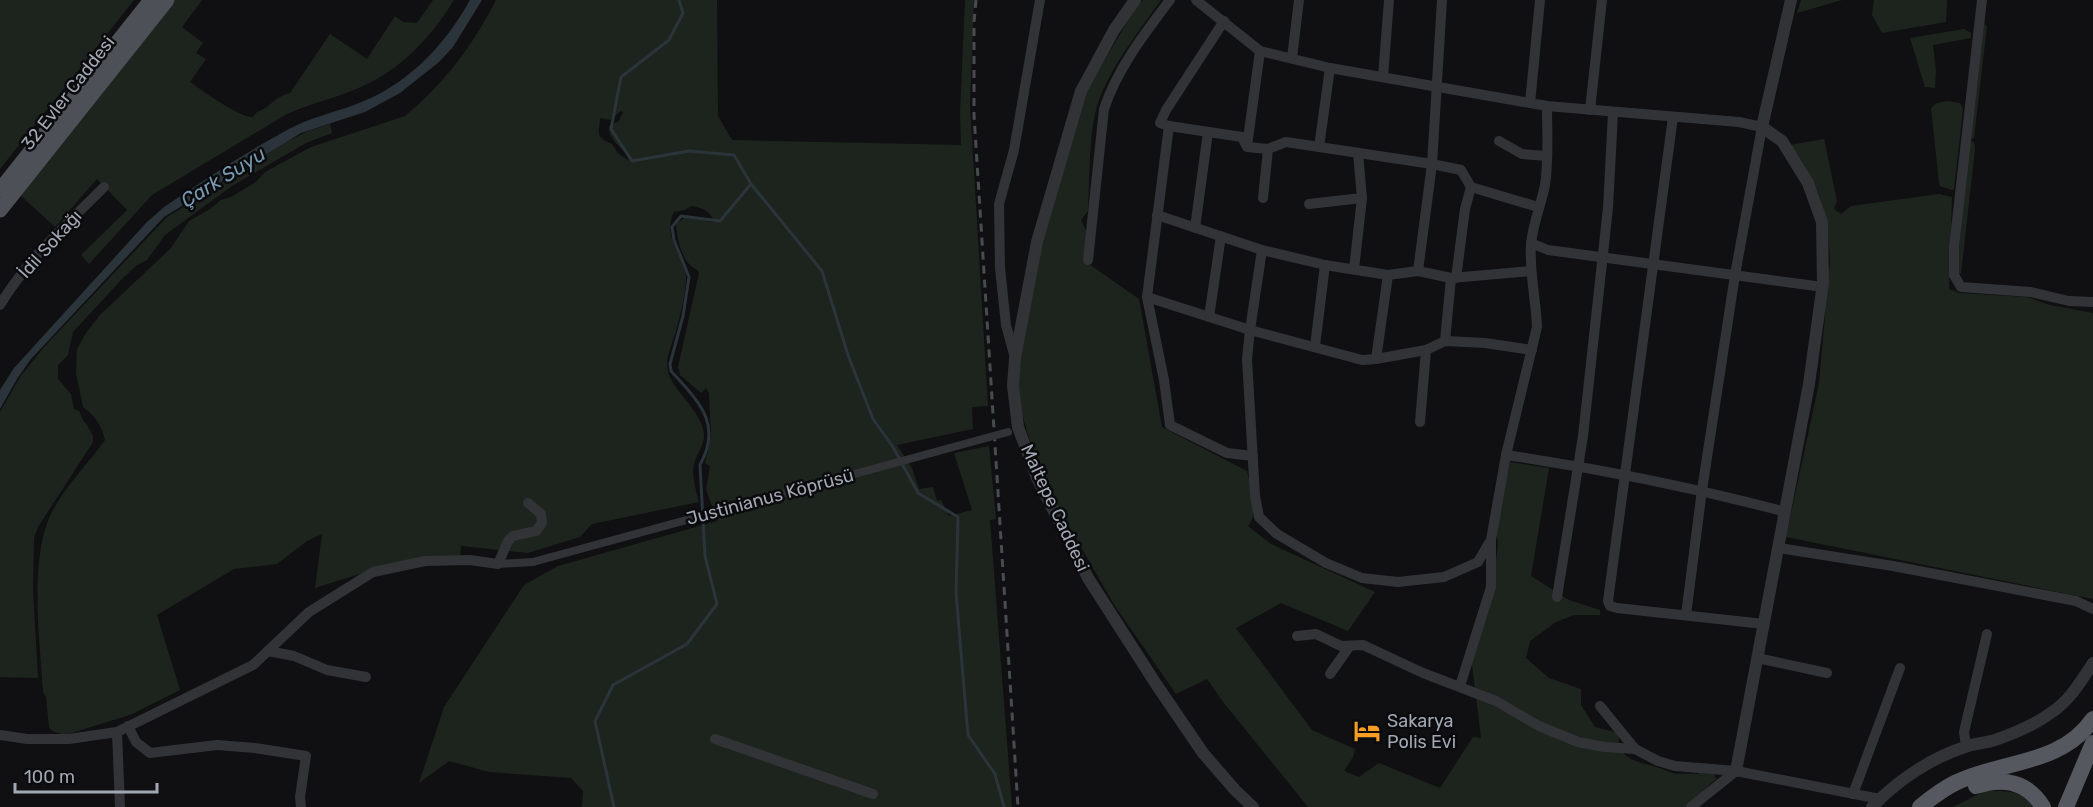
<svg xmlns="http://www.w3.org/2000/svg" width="2093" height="807" font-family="Rubik,sans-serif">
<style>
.green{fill:#1d241d;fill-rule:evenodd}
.water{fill:#2a343a}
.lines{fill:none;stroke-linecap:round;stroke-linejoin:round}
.stream{stroke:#2a343a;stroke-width:3}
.pedestrian{stroke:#313337;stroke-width:8}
.minor{stroke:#313337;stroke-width:10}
.tertiary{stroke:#313337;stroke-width:12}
.primary{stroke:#4d5056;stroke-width:15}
.trunk{stroke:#55585f;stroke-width:16}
.rail{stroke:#484b50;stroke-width:3;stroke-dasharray:8 6;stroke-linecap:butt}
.pedestrian-bridge{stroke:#313337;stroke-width:8}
.labels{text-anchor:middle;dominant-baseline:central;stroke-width:5;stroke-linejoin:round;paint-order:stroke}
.street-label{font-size:18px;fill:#a1a8b3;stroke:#0b0b0d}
.poi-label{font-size:18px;fill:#a1a8b3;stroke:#0b0b0d;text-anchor:start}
.water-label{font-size:20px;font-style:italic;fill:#7699b0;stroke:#0b0b0d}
</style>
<rect width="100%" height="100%" fill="#101012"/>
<g class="green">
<polygon points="0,0 134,0 0,169"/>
<path d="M175,0H202L182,27L203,43L196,53L206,59L190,82C203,91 240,118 253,117L257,112C270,108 275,96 290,93L330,34L367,59L395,16L403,22L417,23L433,0H454C431,37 402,69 361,87C337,98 311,103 287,114L152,195L89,264L81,255L127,210L97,179L55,227L20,195Z"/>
<path d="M496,0H717L718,116L732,140L961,145L960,113L965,0H974L970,105L988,406L972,407L973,429L897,445L912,468L919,489L933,487L937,501L941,500L949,516L972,510L954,453L989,446L996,519L990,520L1012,807H582L583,791L571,778L489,772L449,761L419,783L444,707L524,585L558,566L717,521L706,489L710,466L705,463L711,435L709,393L706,388L701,393L680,375L678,367L699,273C696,267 694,269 689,264C680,254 677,236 676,224C679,222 681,220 684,218C687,217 707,222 714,222C711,211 701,207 691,206L685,210L674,212C661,237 685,257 686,277C686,294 680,315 676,331C672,345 665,357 668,372C673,391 704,414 704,435C704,445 698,452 695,461C690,472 696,490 699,502L592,524L580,537L528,553L461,546L460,557L366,572L315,588L322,534L307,541L277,564L234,569L157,615L180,690L130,715L65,735L52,731L49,727L46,697L43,692C40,641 28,556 53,510C67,484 88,464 105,440C101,424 95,416 83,407L76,373L77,349L86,333L100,315L171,248L189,221L210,209L221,200L231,197L256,182L265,172L311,147L405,116C443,85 474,44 496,0ZM621,111L623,112L619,121L609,126C609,143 625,147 629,161L618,153L612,144C595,137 599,135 600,118L610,120Z"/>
<path d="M1143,0H1161C1141,28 1114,63 1101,95C1088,124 1090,178 1088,211L1081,220L1087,233L1083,260L1139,299L1162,427L1247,471C1251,489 1260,511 1248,526L1271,544L1375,592L1348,631L1281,603L1236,628L1312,730L1355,749L1353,757L1344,771L1359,777L1379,763L1440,788L1473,737L1481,738L1472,664L1494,575L1498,546L1496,526L1510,462L1549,468L1531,576L1569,600L1600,610V615H1574L1556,622L1530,641L1526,658L1549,678L1581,689V705L1595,727L1619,733C1616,760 1637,761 1656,767C1660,768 1665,770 1669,772C1678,775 1689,773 1698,774L1702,770L1713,771L1716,779L1685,807H1308L1224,703L1207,679L1176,694L1115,606L1049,492L1039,472L1019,404V360L1029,292L1086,91L1135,9Z"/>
<polygon points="1801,0 1842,0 1797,13"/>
<polygon points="1874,0 1947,0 1946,22 1882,33 1872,15"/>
<polygon points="1984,24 1987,26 1974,138 1971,139"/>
<polygon points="1964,29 1971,33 1971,38 1933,45 1936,71 1935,88 1925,87 1910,38"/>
<polygon points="1947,101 1960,103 1963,109 1954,189 1952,190 1940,186 1939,183 1931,108 1937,103"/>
<polygon points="330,124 332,133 306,143 232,186 165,235 147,260 137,265 121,280 73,332 68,355 58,365 58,379 71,394 74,409 79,411 84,422 86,423 93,436 93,442 38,527 34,538 33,591 38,678 0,677 0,412 20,377 44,347 167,217 286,142 308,131"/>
<polygon points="1824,139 1837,201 1834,209 1841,214 1851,206 1939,194 1952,197 1949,289 1959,293 2027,297 2050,305 2093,313 2093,599 1786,537 1819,383 1830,260 1827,222 1818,192 1804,165 1790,145"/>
<polygon points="1968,141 1974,142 1975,149 1961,274 1957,273"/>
<path d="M1985,791C2003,791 2023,789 2033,807H1953Z"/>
</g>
<path class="water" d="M470,0H482L453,47L439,62L400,93L365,112L301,133L164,217L31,359L17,379L0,409V390L14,368L146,223L164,207C204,180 246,152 289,129C309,118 332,113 354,105C405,87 444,47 470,0Z"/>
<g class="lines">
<g class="stream">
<polyline points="679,0 683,13 669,40 621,77 611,129 632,161 689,151 734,155 751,184 822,271 848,355 873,419 893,447 918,493 958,517 956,593 968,735 995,774 1004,807"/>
<path d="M614,807L595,721L613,685L687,644L717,604L705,556L700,465C723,423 698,401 671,371L670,364L683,316L689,277L674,240L672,227L681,216L720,221L751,184"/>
</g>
<polyline class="pedestrian" points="498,564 533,562"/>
<g class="minor">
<polyline points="1196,0 1260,51 1330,68 1547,106 1739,122 1762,127 1735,275 1702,490 1686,615"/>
<polyline points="1982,0 1954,247 1954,275 1961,287 2031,292 2069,301 2093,302"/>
<polyline points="1224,21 1166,110 1160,123 1169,126 1242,137 1247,147 1268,149 1286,142 1432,164 1461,170 1471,187 1538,207"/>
<polyline points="1292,58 1299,0"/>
<polyline points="1383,77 1389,0"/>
<polyline points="1530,103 1540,0"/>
<polyline points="1590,110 1602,0"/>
<polyline points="1673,117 1608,601 1610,606 1617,608 1764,624"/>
<polyline points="1169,126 1147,297 1250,330 1362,360 1376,359 1426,350 1445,341 1485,343 1532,350"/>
<polyline points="1499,141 1522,154 1547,156"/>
<polyline points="1247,146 1260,51"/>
<polyline points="1319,147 1330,68"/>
<polyline points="1263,198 1268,149"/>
<polyline points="1309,204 1362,198"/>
<polyline points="1157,215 1262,250 1325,265 1388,275 1418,271 1451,278 1531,271"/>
<polyline points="1195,228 1208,132"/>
<polyline points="1531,243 1548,250 1823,287"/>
<polyline points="1262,250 1250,330 1247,359 1255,496 1259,517 1277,534 1326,563 1362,578 1398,582 1444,577 1478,562 1489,543"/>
<path d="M1088,260L1104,109C1117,69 1145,33 1170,0"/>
<polyline points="1354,269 1362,198 1358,153"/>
<polyline points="1418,271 1432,164 1442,0"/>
<polyline points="1456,278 1465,209 1471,187"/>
<polyline points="1147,297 1164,380 1170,425 1227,453 1253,456"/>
<path d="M0,305C27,260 67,224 104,187"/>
<polyline points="1209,317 1221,236"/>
<polyline points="1445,341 1451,278"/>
<polyline points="1315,346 1325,265"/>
<polyline points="1015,358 1006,325 1000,268 999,204 1014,150 1040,0"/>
<polyline points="1376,359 1388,275"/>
<polyline points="1420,422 1426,350"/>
<path d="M1506,455C1601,469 1692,487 1786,512"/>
<polyline points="1779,548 1893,566 2076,601 2093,609"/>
<polyline points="1557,597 1583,436 1608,208 1613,113"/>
<polyline points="1297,636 1316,634 1341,646 1363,645 1423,673 1496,701 1539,726 1578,742 1604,747 1635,749"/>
<polyline points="268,651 294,656 327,670 366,677"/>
<polyline points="1757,658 1827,673"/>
<polyline points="1330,674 1349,647"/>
<path d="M1460,686L1491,587V540L1506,455L1537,327C1536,299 1529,272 1531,244C1533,223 1541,205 1545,185C1549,159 1547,132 1547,106"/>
<polyline points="1600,706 1635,749 1658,761 1675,766 1736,771 1880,799"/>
<polyline points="128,726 136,742 150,753 217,745 255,748 306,756 300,797 301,807"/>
<polyline points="117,732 120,807"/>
<polyline points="0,735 27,739 69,739 117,732 253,665 309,612 373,572 425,561 470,560 498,564 508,541 513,536 536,531 542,523 541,514 528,503"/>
<polyline points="715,739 873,794"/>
<polyline points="1966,746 1964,732 1987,634"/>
<polyline points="1853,794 1900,668"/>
<polyline points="1691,807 1736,771"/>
</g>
<g class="tertiary">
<polyline points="1135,0 1114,30 1081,91 1037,242 1015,358 1013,386 1018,427 1037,478 1088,578 1156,684 1203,753 1235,790 1253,807"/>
<polyline points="1736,771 1809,384 1823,283 1822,222 1808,183 1782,141 1762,127 1791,0"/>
<path d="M1872,807C1898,780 1932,757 1968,746C1977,743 1986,743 1995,740C2015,733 2035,725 2052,712C2070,700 2081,681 2093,663"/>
</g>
<g class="primary">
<polyline points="0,190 151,0"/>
<polyline points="0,210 167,0"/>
</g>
<g class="trunk">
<path d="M1976,786C2003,777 2028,782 2043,807"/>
<path d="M1920,807C1931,798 1943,789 1955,783C2001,760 2061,766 2093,719"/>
<polyline points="2066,807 2093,743"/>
</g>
<polyline class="rail" points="976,0 974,22 974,115 1018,807"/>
<polyline class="pedestrian-bridge" points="533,562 1008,432"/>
</g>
<defs>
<g id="hotel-bare" transform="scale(2.07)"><path d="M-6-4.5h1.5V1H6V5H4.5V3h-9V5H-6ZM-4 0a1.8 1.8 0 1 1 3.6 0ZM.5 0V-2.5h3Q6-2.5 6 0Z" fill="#f69e24" stroke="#0b0b0d" stroke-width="2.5" paint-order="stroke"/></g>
</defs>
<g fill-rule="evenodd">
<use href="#hotel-bare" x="1367" y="731"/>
</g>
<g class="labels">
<g class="street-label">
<text transform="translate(68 93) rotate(-52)">32 Evler Caddesi</text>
<text transform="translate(50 244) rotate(-48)">İdil Sokağı</text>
<text transform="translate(770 497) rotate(-15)">Justinianus Köprüsü</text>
<text transform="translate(1055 508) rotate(65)">Maltepe Caddesi</text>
</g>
<g class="poi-label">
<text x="1387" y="721">Sakarya<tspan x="1387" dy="21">Polis Evi</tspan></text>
</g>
<g class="water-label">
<text transform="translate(223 177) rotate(-32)">Çark Suyu</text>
</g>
</g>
<path d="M15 783v9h142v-9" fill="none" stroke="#a1a8b3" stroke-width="3"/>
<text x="24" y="783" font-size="18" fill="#a1a8b3" stroke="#0b0b0d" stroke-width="4.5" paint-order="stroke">100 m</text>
</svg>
